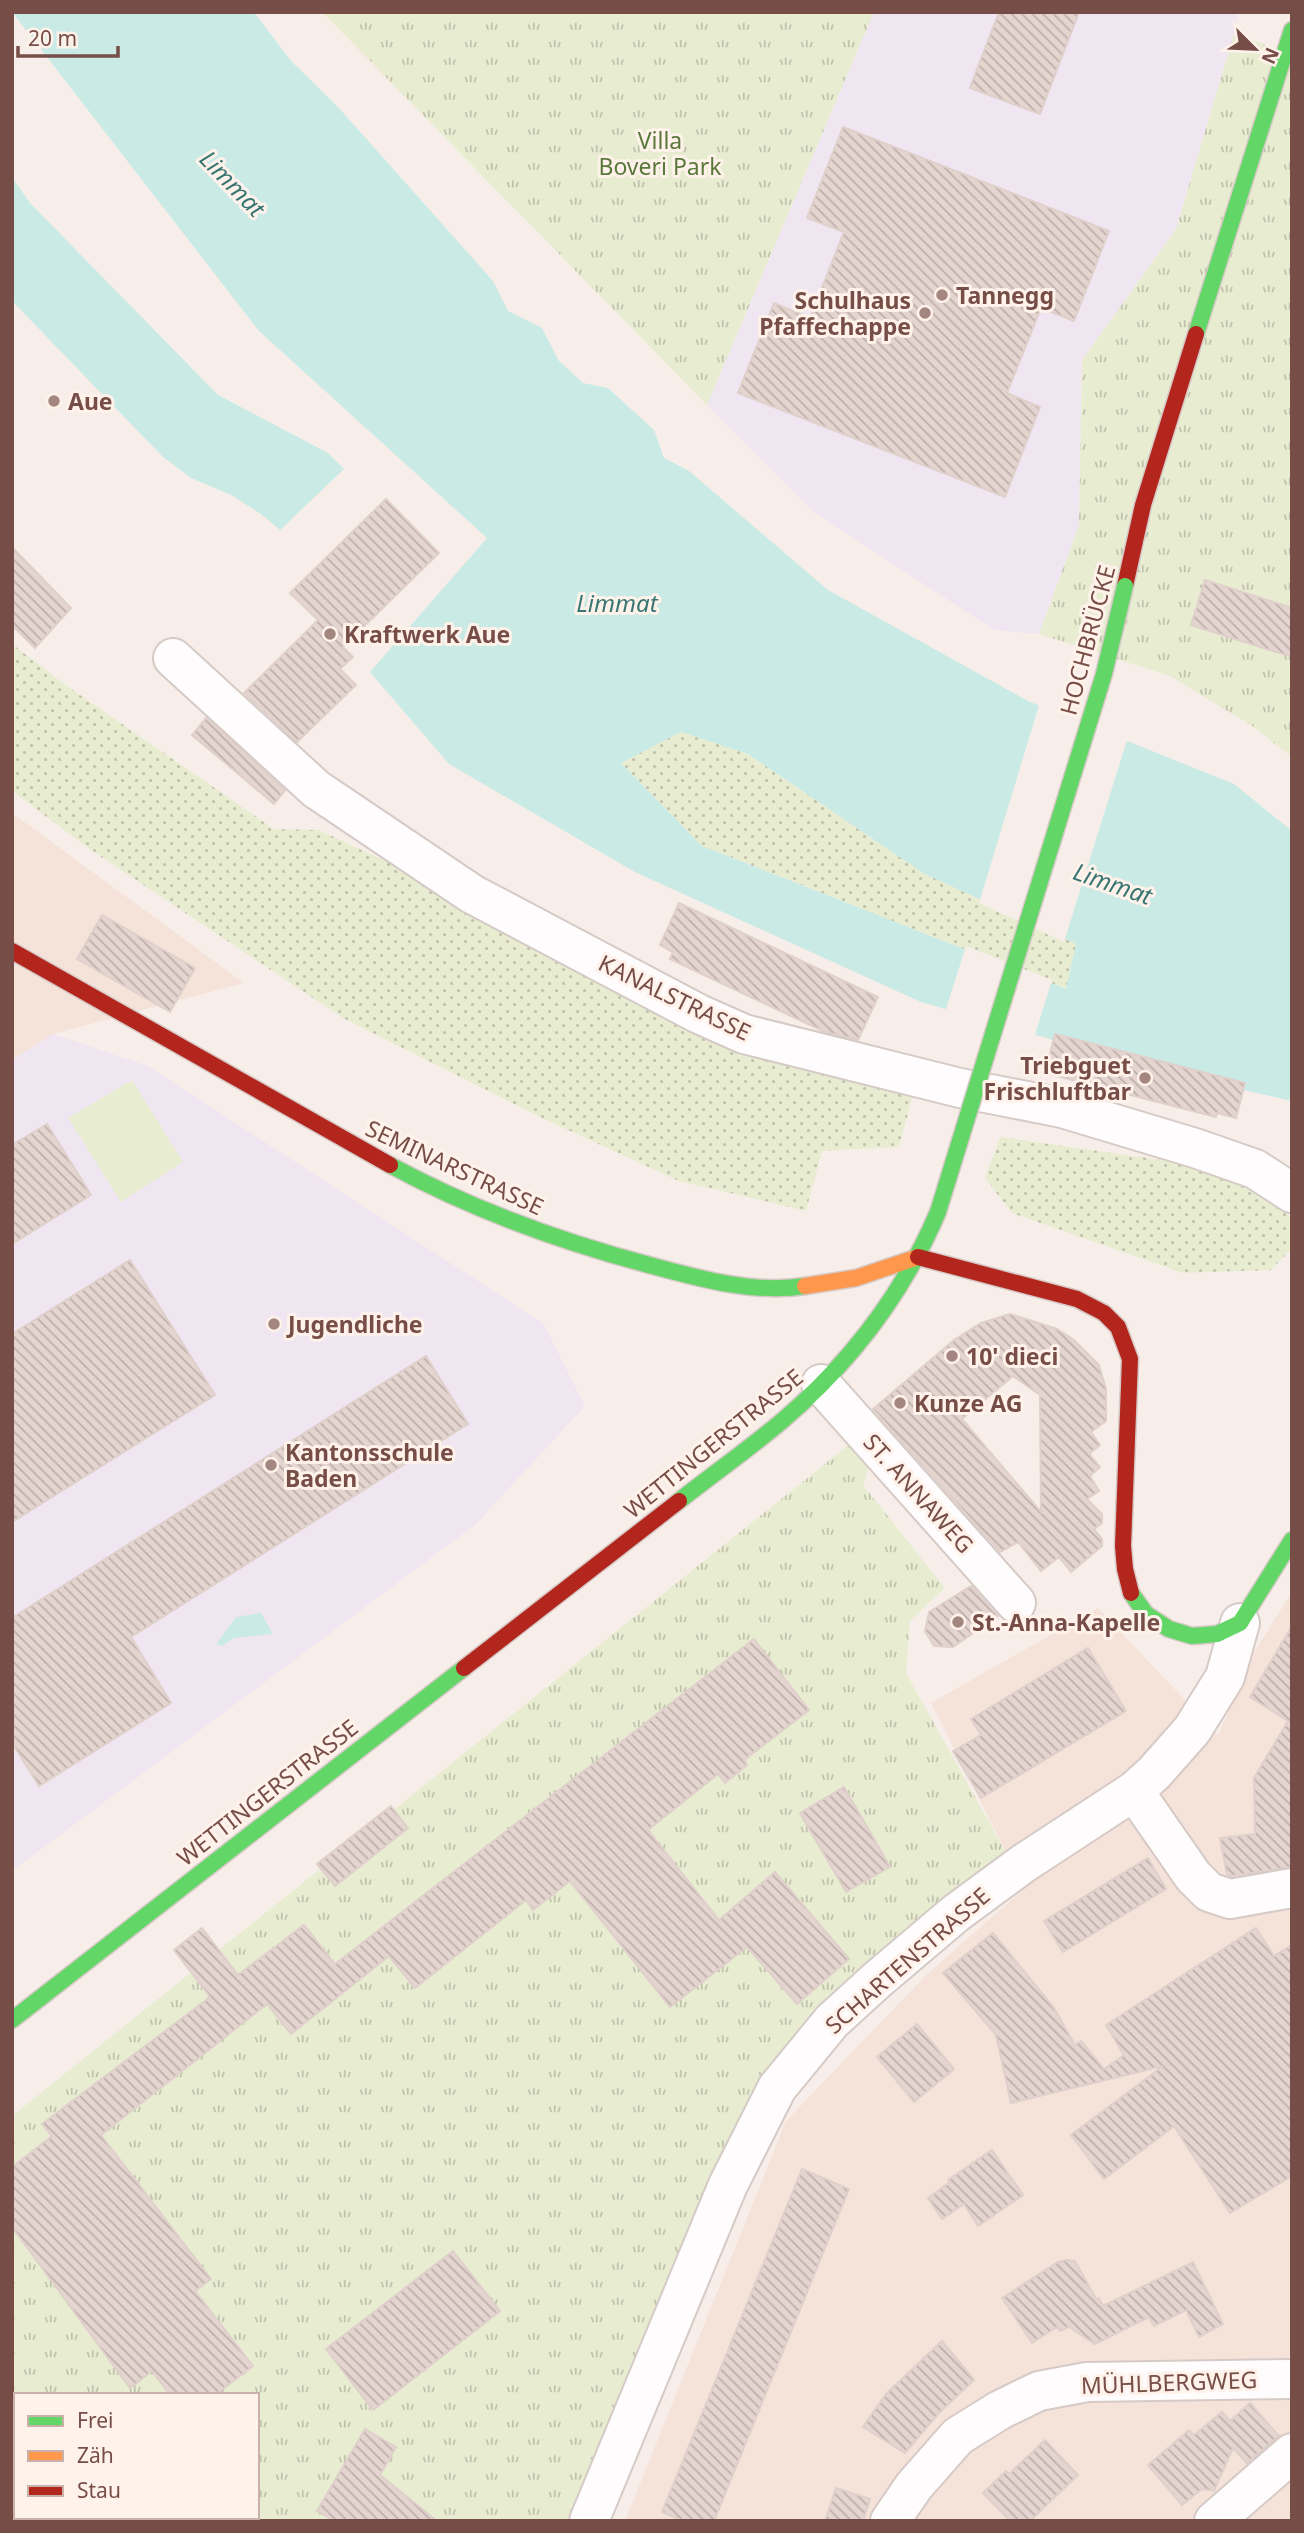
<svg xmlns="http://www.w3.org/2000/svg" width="1304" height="2533" font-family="'Noto Sans',sans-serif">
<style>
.residential{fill:#f5e3da}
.education{fill:#f0e6f2}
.grass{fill:url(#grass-dots)}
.park{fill:url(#park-tufts);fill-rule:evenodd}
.pitch{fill:#e8edd2}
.water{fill:#caeae6;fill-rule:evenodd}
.pier{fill:#f7eee9}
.building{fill:url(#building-back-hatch);stroke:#e0d0cb;stroke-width:2;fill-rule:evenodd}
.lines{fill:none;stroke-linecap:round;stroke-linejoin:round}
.street-casing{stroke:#d6cac6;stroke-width:42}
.fast-casing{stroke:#d6c9c6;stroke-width:19}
.slow-casing{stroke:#d6c9c6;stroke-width:19}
.jam-casing{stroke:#d6c9c6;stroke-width:19}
.street{stroke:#fefcfc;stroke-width:38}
.fast{stroke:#63d668;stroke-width:16}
.slow{stroke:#ff974d;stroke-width:16}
.jam{stroke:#b3261e;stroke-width:16}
.fast-bridge-casing{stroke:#d6c9c6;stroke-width:19;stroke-linecap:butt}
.fast-bridge{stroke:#63d668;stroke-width:16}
.poi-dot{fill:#a48680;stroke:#fff2ea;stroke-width:2.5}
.labels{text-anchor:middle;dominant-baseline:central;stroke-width:6;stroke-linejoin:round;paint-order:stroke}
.park-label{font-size:23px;fill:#5a783c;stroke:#fff2ea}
.poi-label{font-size:23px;font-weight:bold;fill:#774e47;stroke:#fff2ea;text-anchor:start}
.street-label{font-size:23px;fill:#774e47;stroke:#fff2ea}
.water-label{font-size:24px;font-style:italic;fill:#387673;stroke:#fff2ea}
</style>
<defs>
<pattern id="grass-dots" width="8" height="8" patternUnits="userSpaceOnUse" patternTransform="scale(1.75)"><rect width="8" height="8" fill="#e8edd2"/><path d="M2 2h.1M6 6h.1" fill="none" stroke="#c1c2ac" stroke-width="1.8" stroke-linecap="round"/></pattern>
<pattern id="park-tufts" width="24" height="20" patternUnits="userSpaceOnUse" patternTransform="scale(1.75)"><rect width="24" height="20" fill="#e8edd2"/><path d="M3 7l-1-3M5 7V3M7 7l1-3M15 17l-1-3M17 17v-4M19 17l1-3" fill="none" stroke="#c1c2ac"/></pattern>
<pattern id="building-back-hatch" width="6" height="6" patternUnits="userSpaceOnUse" patternTransform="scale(1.75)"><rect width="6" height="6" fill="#e4d5d0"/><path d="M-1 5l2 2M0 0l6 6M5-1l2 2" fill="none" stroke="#beafab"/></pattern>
</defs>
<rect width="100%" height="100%" fill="#f7eee9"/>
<g class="residential">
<polygon points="12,813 244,983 53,1034 12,1060"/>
<polygon points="1292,1592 1292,2521 625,2521 786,2121 925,1976 1019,1893 1007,1854 931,1703 1098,1608 1218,1735 1255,1651"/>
</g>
<g class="education">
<polygon points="874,12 1238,12 1234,34 1176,229 1082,360 1079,525 1039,634 994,630 815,513 707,405"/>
<polygon points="53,1034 148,1066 544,1324 585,1406 475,1525 12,1871 12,1060"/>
</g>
<g class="grass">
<polygon points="12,644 67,686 274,829 319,830 523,925 733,1014 921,1066 899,1147 822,1151 806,1211 679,1181 542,1118 343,1018 91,850 12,791"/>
<polygon points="681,732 748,754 923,873 1077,944 1066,989 702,846 620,763"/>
<polygon points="1000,1137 1204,1166 1270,1198 1292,1218 1292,1248 1271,1270 1183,1273 1012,1213 985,1178"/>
</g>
<g class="park">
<polygon points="322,12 874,12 707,405"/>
<polygon points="1234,34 1292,54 1292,757 1252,726 1170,676 1039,634 1079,525 1082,360 1176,229"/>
<path d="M851,1443L869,1465L863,1485L945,1588L910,1621L906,1673L1007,1854L862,1969L744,2109L570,2521H12V2116ZM16,2395H257V2517H16Z"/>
</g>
<polygon class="pitch" points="132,1080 183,1162 121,1202 68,1118"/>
<g class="water">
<path d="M12,12H254L291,61L337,106L493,281L508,311L542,328L559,361L583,383L608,388L654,430L664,458L689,471L828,590L1028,701L1234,784L1292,831V1101L1162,1071L921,1002L635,872L449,764L370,672L487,538L259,331ZM681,732L748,754L923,873L1076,944L1066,989L702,846L621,763Z"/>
<polygon points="12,177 30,203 218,395 328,453 344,469 280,530 261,514 231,495 191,478 163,457 12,301"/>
<polygon points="261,1613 273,1634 234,1638 222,1646 216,1644 236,1617"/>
</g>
<g class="pier">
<polygon points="1040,702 1128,737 1064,942 979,903"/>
<polygon points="966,946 1052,980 1034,1038 945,1012"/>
</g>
<g class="building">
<polygon points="999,12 1079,12 1040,114 970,88"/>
<polygon points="843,127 1109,231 1074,321 1041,308 1007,393 1040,407 1005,497 738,393 774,303 810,318 844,232 807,218"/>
<polygon points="386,499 439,553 343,647 353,657 340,669 356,685 297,742 244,693 318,620 290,593"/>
<polygon points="12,547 71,608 35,648 12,625"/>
<polygon points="1205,580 1292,608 1292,657 1191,625"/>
<polygon points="206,718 285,790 274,804 192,735"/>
<polygon points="679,903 878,997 858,1040 825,1032 670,959 673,952 660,945"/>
<polygon points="102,915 195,968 170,1012 77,959"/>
<polygon points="1055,1034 1245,1083 1236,1118 1217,1113 1216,1117 1045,1073"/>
<polygon points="47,1124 91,1195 12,1244 12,1145"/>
<polygon points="130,1260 215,1395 12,1522 12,1334"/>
<path d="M1010,1314L1057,1329L1074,1340L1099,1365L1106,1389V1421L1091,1432L1100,1445L1089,1454L1100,1467L1090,1476L1099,1491L1087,1499L1102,1514V1523L1094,1529L1102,1539V1546L1071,1572L1059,1557L1041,1571L1018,1542L1000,1552L873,1409L954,1340L981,1323ZM1013,1376L1040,1395L1041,1512L962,1419Z"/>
<polygon points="426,1356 468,1424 131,1637 171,1703 39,1786 12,1743 12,1618"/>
<polygon points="971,1586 998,1616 953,1647 934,1646 925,1631 929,1612"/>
<polygon points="1292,1626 1292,1867 1232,1876 1227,1875 1220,1838 1255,1834 1254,1778 1288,1721 1250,1697"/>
<polygon points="754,1639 809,1710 744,1760 747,1765 725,1783 718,1774 648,1830 719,1920 775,1872 849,1959 797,2004 747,1947 670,2007 570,1881 533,1910 526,1900 415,1988 389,1956 291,2034 267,2004 101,2135 211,2279 195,2291 253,2366 215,2395 170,2395 152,2371 130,2388 12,2227 12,2167 52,2136 42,2124 210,1997 174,1950 202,1928 238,1975 304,1925 335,1964"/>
<polygon points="1088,1648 1126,1711 981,1798 953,1751 981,1735 971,1719"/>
<polygon points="844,1787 890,1867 846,1892 800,1813"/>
<polygon points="391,1806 408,1828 335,1886 317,1864"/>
<polygon points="1148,1858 1166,1889 1063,1952 1044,1921"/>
<polygon points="1256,1928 1274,1956 1292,1945 1292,2176 1230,2213 1174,2126 1104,2179 1071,2135 1163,2066 1011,2103 996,2035 943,1973 993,1933 1054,2008 1075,2045 1081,2041 1104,2069 1124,2055 1106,2025"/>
<polygon points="917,2024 954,2069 914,2102 877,2057"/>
<polygon points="992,2150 1023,2195 978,2226 964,2204 942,2219 928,2198 950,2182 948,2180"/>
<polygon points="802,2169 849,2189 714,2521 683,2521 662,2512"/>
<polygon points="453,2251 500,2311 373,2410 326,2349"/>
<polygon points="1066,2260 1075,2261 1096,2299 1099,2298 1103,2306 1193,2262 1223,2324 1199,2337 1186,2310 1154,2326 1149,2317 1095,2344 1069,2327 1060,2331 1057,2327 1032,2343 1002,2298 1058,2262"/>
<polygon points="942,2341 974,2380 940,2412 905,2453 863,2427 886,2394"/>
<polygon points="1250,2403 1279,2436 1247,2463 1233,2448 1214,2491 1202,2489 1182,2505 1148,2465 1189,2430 1194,2435 1222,2412 1230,2421"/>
<polygon points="365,2429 396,2447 380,2475 437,2521 334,2521 317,2511"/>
<polygon points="1045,2440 1078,2475 1030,2521 1010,2521 983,2493 1006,2471 1009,2474"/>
<polygon points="836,2488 870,2499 863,2521 825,2521"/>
</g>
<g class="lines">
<g class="street-casing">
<g id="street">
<polyline points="173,658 316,789 472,894 699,1014 744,1034 960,1088 1062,1108 1195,1148 1255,1169 1292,1193"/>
<polyline points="821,1384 1016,1603"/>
<polyline points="1134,1791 1193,1876 1209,1892 1230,1899 1292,1888"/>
<polyline points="589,2521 728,2185 777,2088 832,2021 877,1980 956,1913 1024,1863 1134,1791 1154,1773 1192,1730 1225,1677 1240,1623"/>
<polyline points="890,2521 914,2486 958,2436 1000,2410 1039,2391 1087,2382 1292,2379"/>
<polyline points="1214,2521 1292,2453"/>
</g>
</g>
<g class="fast-casing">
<g id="fast">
<polyline points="1196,334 1292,30"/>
<path d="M390,1165C473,1210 561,1242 653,1266C701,1279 755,1294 805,1286"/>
<path d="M679,1501C713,1474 749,1449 782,1421C849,1364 903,1294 938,1212"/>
<polyline points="1131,1593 1146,1614 1169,1629 1192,1636 1217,1634 1240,1623 1292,1540"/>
<polyline points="12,2020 464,1668"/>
</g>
</g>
<g class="slow-casing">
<polyline id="slow" points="805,1286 856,1278 918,1257"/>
</g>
<g class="jam-casing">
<g id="jam">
<polyline points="1125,586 1143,505 1196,334"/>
<polyline points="12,951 390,1165"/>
<polyline points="918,1257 1077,1299 1104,1313 1118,1327 1130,1359 1123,1546 1125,1569 1131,1593"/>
<polyline points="464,1668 679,1501"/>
</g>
</g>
<use href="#street" class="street"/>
<use href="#fast" class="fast"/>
<use href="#slow" class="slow"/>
<use href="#jam" class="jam"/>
<g class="fast-bridge-casing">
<polyline id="fast-bridge" points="938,1212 1104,674 1125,586"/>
</g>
<use href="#fast-bridge" class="fast-bridge"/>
</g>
<g class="poi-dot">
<circle cx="942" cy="295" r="7"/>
<circle cx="925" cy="313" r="7"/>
<circle cx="54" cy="401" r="7"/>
<circle cx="330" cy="634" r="7"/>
<circle cx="1145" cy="1078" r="7"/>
<circle cx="274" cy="1324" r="7"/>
<circle cx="952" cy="1356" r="7"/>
<circle cx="900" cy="1403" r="7"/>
<circle cx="271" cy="1465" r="7"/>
<circle cx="958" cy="1622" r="7"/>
</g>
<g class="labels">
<g class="park-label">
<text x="660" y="140">Villa<tspan x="660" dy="26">Boveri Park</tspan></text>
</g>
<g class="poi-label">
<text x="956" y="295">Tannegg</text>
<text x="911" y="300" text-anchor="end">Schulhaus<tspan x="911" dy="26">Pfaffechappe</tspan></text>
<text x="68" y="401">Aue</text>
<text x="344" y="634">Kraftwerk Aue</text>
<text x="1131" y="1065" text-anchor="end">Triebguet<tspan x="1131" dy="26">Frischluftbar</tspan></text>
<text x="288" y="1324">Jugendliche</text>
<text x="966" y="1356">10' dieci</text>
<text x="914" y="1403">Kunze AG</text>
<text x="285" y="1452">Kantonsschule<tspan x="285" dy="26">Baden</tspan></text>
<text x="972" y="1622">St.-Anna-Kapelle</text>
</g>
<g class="street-label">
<text transform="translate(1087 640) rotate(-75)">HOCHBRÜCKE</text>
<text transform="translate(675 997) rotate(26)">KANALSTRASSE</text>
<text transform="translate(455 1167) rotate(25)">SEMINARSTRASSE</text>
<text transform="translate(713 1443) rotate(-39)">WETTINGERSTRASSE</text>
<text transform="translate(919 1493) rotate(48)">ST. ANNAWEG</text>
<text transform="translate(267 1792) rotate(-38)">WETTINGERSTRASSE</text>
<text transform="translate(907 1960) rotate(-41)">SCHARTENSTRASSE</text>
<text transform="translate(1169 2382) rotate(-2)">MÜHLBERGWEG</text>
</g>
<g class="water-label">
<text transform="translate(233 183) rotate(46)">Limmat</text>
<text x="617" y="602">Limmat</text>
<text transform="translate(1113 883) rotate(19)">Limmat</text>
</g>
</g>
<rect width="1304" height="2533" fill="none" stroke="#774e47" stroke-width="28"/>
<rect x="14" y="2393" width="245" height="126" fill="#fff2ea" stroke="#c9b0a9" stroke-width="2"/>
<rect x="28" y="2416" width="35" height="10" fill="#63d668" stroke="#c9b0a9" stroke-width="2"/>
<text x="77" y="2428" font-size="21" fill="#774e47">Frei</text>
<rect x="28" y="2451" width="35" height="10" fill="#ff974d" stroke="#c9b0a9" stroke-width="2"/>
<text x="77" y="2463" font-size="21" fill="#774e47">Zäh</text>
<rect x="28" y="2486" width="35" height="10" fill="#b3261e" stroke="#c9b0a9" stroke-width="2"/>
<text x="77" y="2498" font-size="21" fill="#774e47">Stau</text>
<g transform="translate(1255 49) rotate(114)" stroke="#fff2ea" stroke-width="5" paint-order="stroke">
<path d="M0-5L12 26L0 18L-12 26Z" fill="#774e47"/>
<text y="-10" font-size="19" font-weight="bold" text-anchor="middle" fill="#774e47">N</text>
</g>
<path d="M18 46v10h100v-10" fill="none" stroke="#774e47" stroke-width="3.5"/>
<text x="28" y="46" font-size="21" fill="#774e47" stroke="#fff2ea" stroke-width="5" paint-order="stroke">20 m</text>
</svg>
